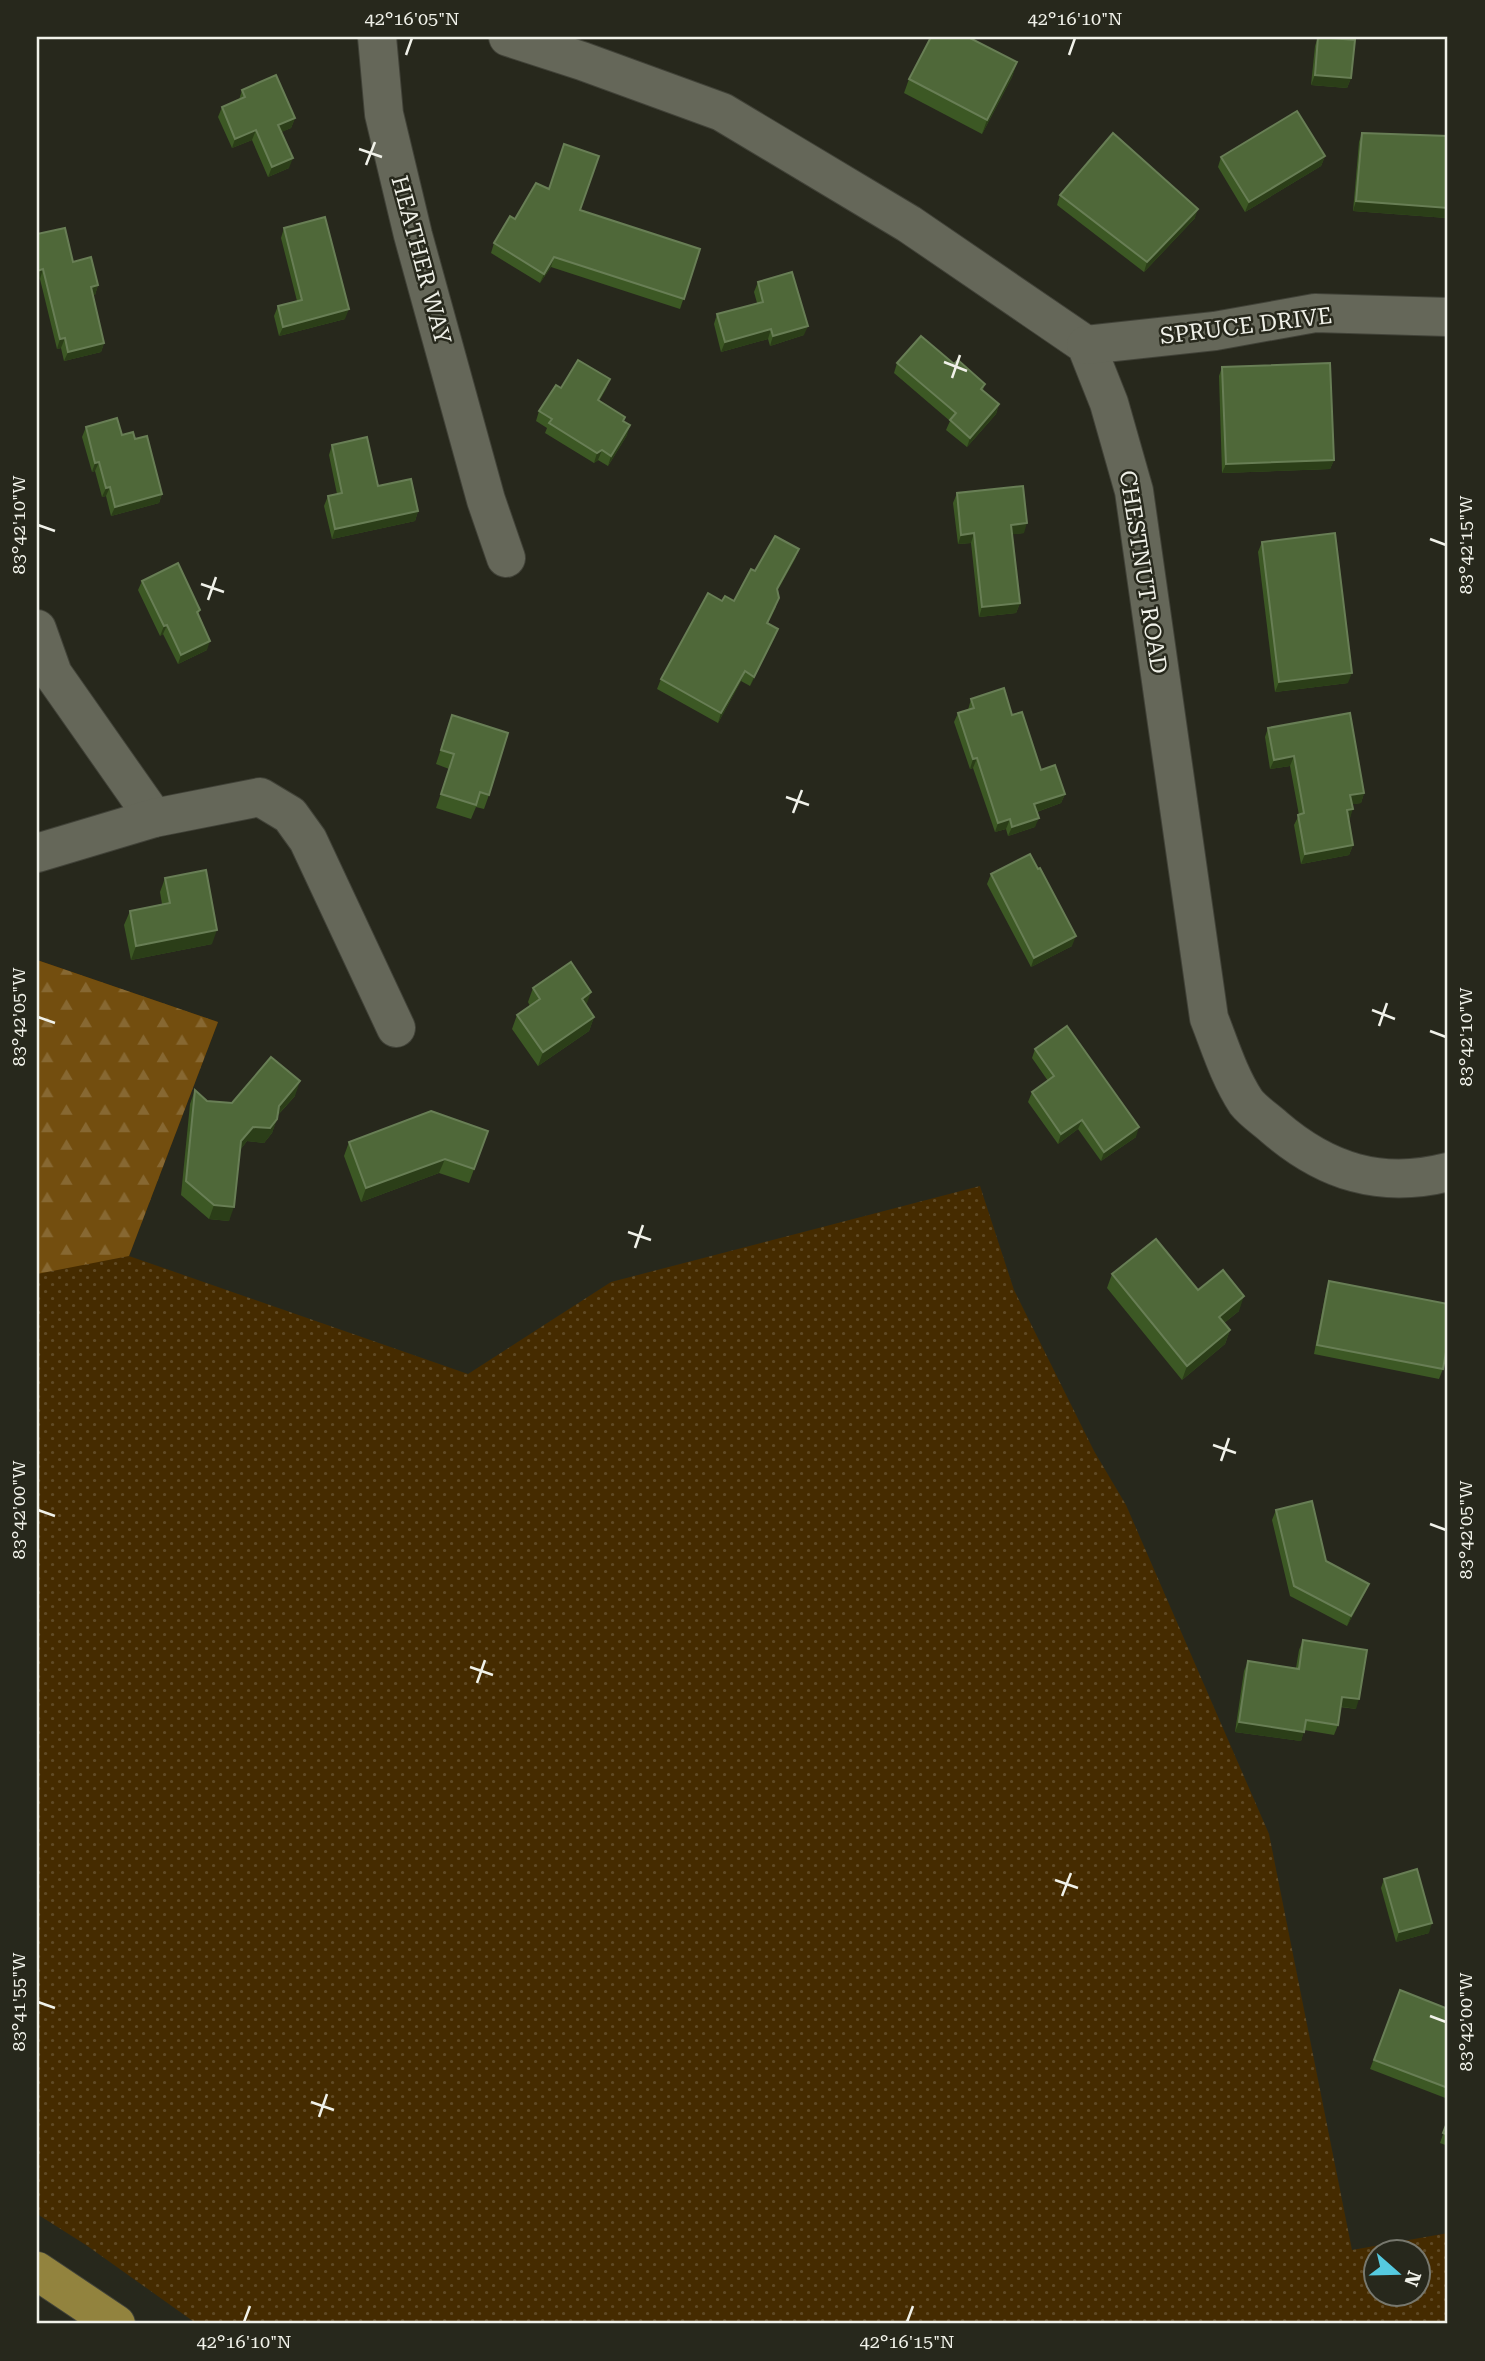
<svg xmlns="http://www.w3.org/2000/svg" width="1485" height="2361" font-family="'Roboto Serif',serif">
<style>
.grass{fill:url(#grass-dots);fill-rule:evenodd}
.forest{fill:url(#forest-firs)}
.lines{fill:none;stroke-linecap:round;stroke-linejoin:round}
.minor-casing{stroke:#414238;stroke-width:40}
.major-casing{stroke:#414238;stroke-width:40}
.minor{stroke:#656759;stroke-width:38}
.major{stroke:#92833e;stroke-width:38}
.wall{fill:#3c5824}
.shaded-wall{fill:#2b3e18}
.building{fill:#4f6839;stroke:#687e55;stroke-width:2}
.ticks{fill:none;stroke:#f0f1e9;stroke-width:2.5}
.labels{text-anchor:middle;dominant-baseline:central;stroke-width:5;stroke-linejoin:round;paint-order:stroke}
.street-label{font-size:23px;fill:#f0f1e9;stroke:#27281c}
.neatline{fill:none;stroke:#f0f1e9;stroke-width:2.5}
.ticks-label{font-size:18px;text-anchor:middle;fill:#f0f1e9}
</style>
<defs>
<pattern id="grass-dots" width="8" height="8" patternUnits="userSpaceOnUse" patternTransform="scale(1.75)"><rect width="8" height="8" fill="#452b00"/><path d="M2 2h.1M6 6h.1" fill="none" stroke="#604a25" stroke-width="1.8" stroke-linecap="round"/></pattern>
<pattern id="forest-firs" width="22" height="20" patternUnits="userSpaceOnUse" patternTransform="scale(1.75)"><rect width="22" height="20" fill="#734e0f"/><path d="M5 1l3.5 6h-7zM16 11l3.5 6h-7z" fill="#876832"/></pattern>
</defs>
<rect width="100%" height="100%" fill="#27281c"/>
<path class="grass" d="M37,960L218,1022L129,1256L468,1374L611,1282L980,1186L1014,1290L1094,1451L1126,1505L1269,1834L1352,2250L1448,2233V2324H197L86,2245L37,2214ZM1376,2252H1418V2294H1376Z"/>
<polygon class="forest" points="37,960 218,1022 129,1256 37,1274"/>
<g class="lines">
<g class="minor-casing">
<g id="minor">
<polyline points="377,37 384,114 413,235 486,500 506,558"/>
<path d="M508,37L582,61L722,112L909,224L1086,345L1109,403L1134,491L1209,1018C1220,1046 1229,1076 1246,1102C1253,1111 1265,1119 1274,1127C1326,1172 1381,1189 1448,1172"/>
<polyline points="1086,345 1215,331 1315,313 1448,317"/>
<polyline points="37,629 53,674 154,818"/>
<polyline points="37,853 154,818 260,797 290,815 308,840 396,1028"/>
</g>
</g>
<g class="major-casing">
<polyline id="major" points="37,2271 116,2324"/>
</g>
<use href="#minor" class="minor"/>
<use href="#major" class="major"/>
</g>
<g class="wall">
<polygon points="1318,37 1351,78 1347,88 1311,85 1315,46"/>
<polygon points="1017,62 1012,77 982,134 904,93 909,79"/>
<polygon points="242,90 295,118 291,128 281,132 289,168 268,177 252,140 232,148 218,117 222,107 239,100"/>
<polygon points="1362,133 1447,218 1353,211 1359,142"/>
<polygon points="1325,156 1321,166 1245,212 1218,167 1221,157"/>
<polygon points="1060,195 1195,218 1144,272 1057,205"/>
<polygon points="580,210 700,249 680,309 551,267 540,283 491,253 494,243 515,219"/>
<polygon points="284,228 345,319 279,336 274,316 278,306 297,301 281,238"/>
<polygon points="37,234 73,262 98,285 95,295 93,295 104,343 101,352 64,361 61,348 57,349 40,279 37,280"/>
<polygon points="758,282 804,335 770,346 768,339 721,352 714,324 717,314 757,303 754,292"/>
<polygon points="897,363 954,364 985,384 983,390 999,404 996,414 967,447 946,430 950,421 894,373"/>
<polygon points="1222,367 1334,460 1330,469 1222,473 1219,376"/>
<polygon points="610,379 606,389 599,401 625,417 623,421 627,435 608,466 598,460 594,463 545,433 547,428 536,421 539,411 561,388"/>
<polygon points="86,427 135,439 162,494 159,503 111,516 106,496 102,497 95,471 92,472 82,437"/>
<polygon points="332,445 378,486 418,511 415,521 332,539 324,506 328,496 337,494 329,455"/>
<polygon points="957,493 1024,533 1012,534 1020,603 1016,613 979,617 971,543 958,544 953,503"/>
<polygon points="1262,542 1348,683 1275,692 1258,552"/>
<polygon points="799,549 795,559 777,591 776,607 768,623 778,629 774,639 750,686 741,681 718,723 657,689 661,679 734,601 755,571"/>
<polygon points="142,581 200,610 198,616 207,650 178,664 163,634 160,636 138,590"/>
<polygon points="971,699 1012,715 1041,770 1065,794 1061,803 1037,812 1035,827 1008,836 1006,829 995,832 973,768 970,769 954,722 958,713 968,710"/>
<polygon points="452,715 489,795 484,809 476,807 471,819 436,808 449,769 436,764"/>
<polygon points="1268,728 1364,793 1361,803 1352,804 1350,818 1348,819 1353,845 1349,855 1301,864 1294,825 1299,815 1290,766 1270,769 1265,737"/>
<polygon points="991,874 1072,946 1031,967 987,884"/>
<polygon points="165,878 212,944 131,960 124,925 130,911 162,904 160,892"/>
<polygon points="533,988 586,1006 594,1017 589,1031 538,1066 512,1029 517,1015 530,1006 528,1002"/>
<polygon points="1035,1049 1136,1137 1101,1161 1078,1129 1058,1144 1028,1102 1032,1092 1048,1081 1032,1058"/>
<polygon points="195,1090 207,1101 232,1103 295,1096 278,1115 272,1133 264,1143 247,1141 240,1150 229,1221 209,1219 181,1195 190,1104"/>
<polygon points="488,1131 469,1183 439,1173 361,1202 344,1156 349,1142"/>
<polygon points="1112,1274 1198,1290 1239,1311 1224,1323 1230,1330 1225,1344 1182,1380 1107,1288"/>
<polygon points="1329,1281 1443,1369 1439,1379 1314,1354 1326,1291"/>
<polygon points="1276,1510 1326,1561 1369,1584 1365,1593 1347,1626 1290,1596 1272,1520"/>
<polygon points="1303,1640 1356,1709 1340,1707 1338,1725 1334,1735 1304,1730 1301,1741 1235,1732 1244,1671 1248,1661 1296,1668 1299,1650"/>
<polygon points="1384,1879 1429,1933 1396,1942 1381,1888"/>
<polygon points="1400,1990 1448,2009 1448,2099 1370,2069"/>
<polygon points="1448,2120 1448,2146 1440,2143"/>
</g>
<g class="shaded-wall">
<polygon points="1017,62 1012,77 982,134 987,120"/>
<polygon points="1315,75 1351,78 1347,88 1311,85"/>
<polygon points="295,118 291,128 275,135 278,125"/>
<polygon points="256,130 252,140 232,148 235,139"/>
<polygon points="1325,156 1321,166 1245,212 1249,202"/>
<polygon points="293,158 289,168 268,177 272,167"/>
<polygon points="1356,201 1448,208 1448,213 1447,218 1353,211"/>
<polygon points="1198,209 1195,218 1144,272 1147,262"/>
<polygon points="554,257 551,267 540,283 544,274"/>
<polygon points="43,269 40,279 37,280 37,271"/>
<polygon points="98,285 95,295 87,297 91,287"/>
<polygon points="349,309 345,319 279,336 283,327"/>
<polygon points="808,326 804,335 770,346 773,336"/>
<polygon points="771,329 768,339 721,352 725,342"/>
<polygon points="65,338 61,348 57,349 60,339"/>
<polygon points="104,343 101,352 64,361 68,352"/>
<polygon points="610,379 606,389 594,410 598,400"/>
<polygon points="999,404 996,414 967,447 970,438"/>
<polygon points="630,425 627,435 608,466 611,456"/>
<polygon points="602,450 598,460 594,463 597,453"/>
<polygon points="1334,460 1330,469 1222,473 1226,464"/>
<polygon points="99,462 95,471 92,472 95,463"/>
<polygon points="110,487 106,496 102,497 106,488"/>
<polygon points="162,494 159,503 111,516 115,507"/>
<polygon points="418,511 415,521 332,539 335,529"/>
<polygon points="1027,523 1024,533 1008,535 1011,525"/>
<polygon points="974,533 971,543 958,544 961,535"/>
<polygon points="799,549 795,559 773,599 777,589"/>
<polygon points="1020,603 1016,613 979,617 982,607"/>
<polygon points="167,625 163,634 160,636 164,626"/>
<polygon points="778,629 774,639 750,686 754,677"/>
<polygon points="210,641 207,650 178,664 181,655"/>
<polygon points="745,671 741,681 718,723 721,713"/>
<polygon points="1352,673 1348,683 1275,692 1279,682"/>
<polygon points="1294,756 1290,766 1270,769 1274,760"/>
<polygon points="977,758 973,768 970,769 973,759"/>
<polygon points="1364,793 1361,803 1347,805 1350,795"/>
<polygon points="1065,794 1061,803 1031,814 1034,804"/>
<polygon points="1353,809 1350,818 1343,820 1347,810"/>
<polygon points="1039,818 1035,827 1008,836 1012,827"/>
<polygon points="1010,819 1006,829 995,832 998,823"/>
<polygon points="1353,845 1349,855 1301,864 1305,854"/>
<polygon points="217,930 212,944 131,960 136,946"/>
<polygon points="1076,936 1072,946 1031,967 1034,958"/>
<polygon points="591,992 586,1006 582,999"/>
<polygon points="594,1017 589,1031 538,1066 543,1052"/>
<polygon points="300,1081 295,1096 273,1120 279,1106"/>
<polygon points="277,1119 272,1133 264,1143 247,1141 236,1155 241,1141 253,1127"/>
<polygon points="1082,1120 1078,1129 1058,1144 1061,1134"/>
<polygon points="1139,1127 1136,1137 1101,1161 1104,1152"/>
<polygon points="445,1159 439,1173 361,1202 366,1188"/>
<polygon points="214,1205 234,1207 229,1221 209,1219"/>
<polygon points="1244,1296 1239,1311 1214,1331 1219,1317"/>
<polygon points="1230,1330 1225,1344 1182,1380 1187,1366"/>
<polygon points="1369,1584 1365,1593 1347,1626 1351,1616"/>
<polygon points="1342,1697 1359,1699 1356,1709 1338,1706"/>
<polygon points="1239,1722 1304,1732 1301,1741 1235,1732"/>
<polygon points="1432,1923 1429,1933 1396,1942 1399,1932"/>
</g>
<g class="building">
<polygon points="931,37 968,37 1017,62 987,120 909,79"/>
<polygon points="1318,37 1355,40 1351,78 1315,75"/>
<polygon points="276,75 295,118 278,125 293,158 272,167 256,130 235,139 222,107 245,97 242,90"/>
<polygon points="1297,111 1325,156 1249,202 1221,157"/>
<polygon points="1113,133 1198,209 1147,262 1060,195"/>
<polygon points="1362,133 1448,136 1448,208 1356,201"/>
<polygon points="564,144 599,156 580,210 700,249 684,299 554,257 544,274 494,243 510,216 515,219 536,183 549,189"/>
<polygon points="325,217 349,309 283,327 278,306 302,300 284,228"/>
<polygon points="65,228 73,262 91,257 98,285 91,287 104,343 68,352 65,338 60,339 43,269 37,271 37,234"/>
<polygon points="792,272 808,326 773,336 771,329 725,342 717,314 763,302 758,282"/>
<polygon points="921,336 954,364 958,360 985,384 981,389 999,404 970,438 950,420 956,413 897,363"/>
<polygon points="578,360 610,379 598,400 625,417 623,421 630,425 611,456 602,450 597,453 549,423 552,419 539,411 556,385 561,388"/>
<polygon points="1330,363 1334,460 1226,464 1222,367"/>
<polygon points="117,418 122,435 133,432 135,439 147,436 162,494 115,507 110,487 106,488 99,462 95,463 86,427"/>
<polygon points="367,437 378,486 411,479 418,511 335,529 328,496 342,493 332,445"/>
<polygon points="1023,486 1027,523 1011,525 1020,603 982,607 974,533 961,535 957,493"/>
<polygon points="1335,533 1352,673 1279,682 1262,542"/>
<polygon points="775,536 799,549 777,589 779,598 767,623 778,629 754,677 745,671 721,713 661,679 708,593 722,601 725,596 734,601 751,569 755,571"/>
<polygon points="178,563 200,610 197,612 210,641 181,655 167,625 164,626 142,581"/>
<polygon points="1004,688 1012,715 1022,712 1041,770 1055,765 1065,794 1034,804 1039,818 1012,827 1010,819 998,823 977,758 973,759 958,713 974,708 971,699"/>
<polygon points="1350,713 1364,793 1350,795 1353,809 1347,810 1353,845 1305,854 1298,815 1304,813 1294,756 1274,760 1268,728"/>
<polygon points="452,715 508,733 489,795 480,792 476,805 441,794 454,754 441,750"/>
<polygon points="1030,854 1038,869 1040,868 1076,936 1034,958 991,874"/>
<polygon points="206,870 217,930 136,946 130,911 170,903 165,878"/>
<polygon points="571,962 591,992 582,999 594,1017 543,1052 517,1015 540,999 533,988"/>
<polygon points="1067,1026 1139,1127 1104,1152 1082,1120 1061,1134 1032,1092 1054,1076 1035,1049"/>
<polygon points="271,1057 300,1081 279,1106 277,1119 270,1128 253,1127 241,1141 234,1207 214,1205 186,1181 195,1090 207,1101 232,1103"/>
<polygon points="431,1111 488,1131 474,1169 445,1159 366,1188 349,1142"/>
<polygon points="1156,1239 1198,1290 1223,1270 1244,1296 1219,1317 1230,1330 1187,1366 1112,1274"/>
<polygon points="1329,1281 1448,1304 1448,1341 1443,1369 1317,1345"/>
<polygon points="1312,1501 1326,1561 1369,1584 1351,1616 1294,1586 1276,1510"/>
<polygon points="1303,1640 1367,1650 1359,1699 1342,1697 1338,1725 1306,1720 1304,1732 1239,1722 1248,1661 1299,1669"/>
<polygon points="1417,1869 1432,1923 1399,1932 1384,1879"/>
<polygon points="1400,1990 1448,2009 1448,2088 1374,2060"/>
<polygon points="1448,2120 1448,2135 1443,2133"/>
</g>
<path class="ticks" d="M406,55L412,38M1069,55L1075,38M359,149L382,157M366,165L375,142M944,362L967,371M952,378L960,355M38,525L55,531M1430,539L1446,545M201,584L224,592M208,600L216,577M786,797L809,805M793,813L802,790M1372,1010L1395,1019M38,1017L55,1023M1379,1026L1387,1003M1430,1031L1446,1037M628,1232L651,1240M635,1248L643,1225M1213,1445L1236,1453M1221,1461L1229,1438M38,1510L55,1516M1430,1524L1446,1530M470,1667L493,1675M477,1683L485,1660M1055,1880L1078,1888M1062,1896L1071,1873M38,2002L55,2008M1430,2016L1446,2022M311,2102L334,2110M319,2117L327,2094M244,2322L250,2306M907,2322L913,2306"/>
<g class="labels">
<g class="street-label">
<text transform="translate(421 260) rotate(75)">HEATHER WAY</text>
<text transform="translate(1246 326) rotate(-7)">SPRUCE DRIVE</text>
<text transform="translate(1143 572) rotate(81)">CHESTNUT ROAD</text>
</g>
</g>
<rect width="1485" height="2361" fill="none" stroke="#27281c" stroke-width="77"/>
<g transform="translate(1397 2273) rotate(110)"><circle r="33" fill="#27281c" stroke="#77786e" stroke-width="2"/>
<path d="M0-5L12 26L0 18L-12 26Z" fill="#55cae0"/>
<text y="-10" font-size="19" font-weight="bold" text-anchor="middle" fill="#f0f1e9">N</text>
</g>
<rect x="38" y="38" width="1408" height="2284" class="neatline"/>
<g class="ticks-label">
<text x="412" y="25">42°16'05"N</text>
<text x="1075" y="25">42°16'10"N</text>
<text transform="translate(19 525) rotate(-90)" y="6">83°42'10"W</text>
<text transform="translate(1466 545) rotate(-90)" y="6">83°42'15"W</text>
<text transform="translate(19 1017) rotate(-90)" y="6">83°42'05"W</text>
<text transform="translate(1466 1037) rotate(-90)" y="6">83°42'10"W</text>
<text transform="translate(19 1510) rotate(-90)" y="6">83°42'00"W</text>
<text transform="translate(1466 1530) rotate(-90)" y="6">83°42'05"W</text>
<text transform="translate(19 2002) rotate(-90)" y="6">83°41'55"W</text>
<text transform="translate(1466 2022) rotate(-90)" y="6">83°42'00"W</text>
<text x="244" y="2348">42°16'10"N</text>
<text x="907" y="2348">42°16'15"N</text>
</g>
</svg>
